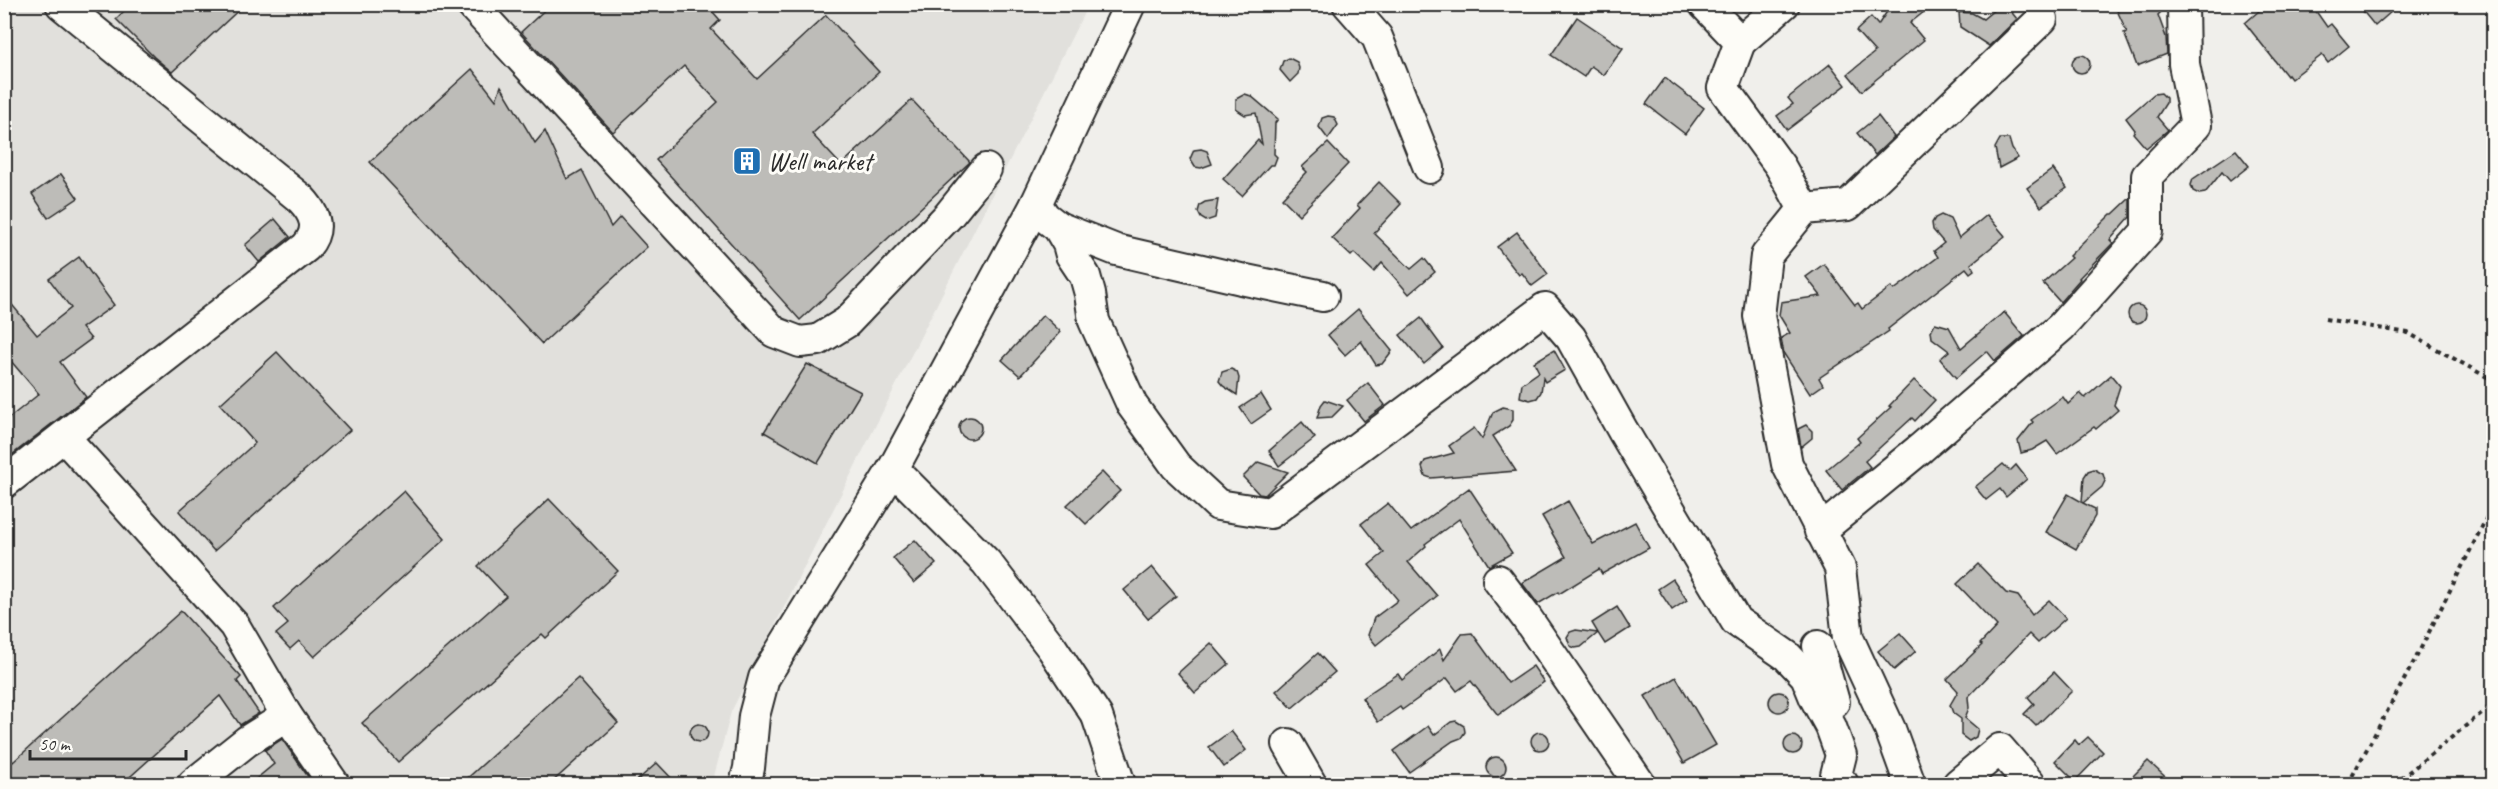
<svg xmlns="http://www.w3.org/2000/svg" width="2498" height="789" font-family="Caveat,sans-serif">
<style>
.built{fill:#e1e0dc}
.building{fill:#bdbcb8;stroke:#2b2b2b;stroke-width:1.5}
.lines{fill:none;stroke-linecap:round;stroke-linejoin:round}
.minor-casing{stroke:#2b2b2b;stroke-width:34}
.path{stroke:#2b2b2b;stroke-width:4;stroke-dasharray:4.5 4.5;stroke-linecap:butt}
.minor{stroke:#fdfcf7;stroke-width:30}
.labels{text-anchor:middle;dominant-baseline:central;stroke-width:6;stroke-linejoin:round;paint-order:stroke}
.poi-label{font-size:26px;fill:#2b2b2b;stroke:#fdfcf7;text-anchor:start}
</style>
<rect width="100%" height="100%" fill="#f0efeb"/>
<filter id="ink" filterUnits="userSpaceOnUse"><feTurbulence type="fractalNoise" baseFrequency=".0167" numOctaves="2"/><feDisplacementMap in="SourceGraphic" scale="12" xChannelSelector="R" yChannelSelector="G"/><feConvolveMatrix kernelMatrix="1 2 1 2 8 2 1 2 1" color-interpolation-filters="sRGB"/></filter>
<g filter="url(#ink)">
<polygon class="built" points="5,5 1088,5 731,712 712,784 5,784"/>
<g class="building">
<polygon points="131,4 245,4 172,72 154,57 116,19"/>
<polygon points="551,4 706,4 720,20 711,29 757,79 826,15 879,72 812,134 841,165 912,100 970,162 800,320 656,160 718,102 684,66 613,132 521,32"/>
<polygon points="1892,4 1934,4 1910,23 1924,40 1862,91 1848,74 1875,52 1856,31 1871,17 1878,25"/>
<polygon points="2001,4 2005,4 2017,19 1989,46 1960,27 1959,12 1972,13 1983,19"/>
<polygon points="2114,4 2166,4 2166,7 2158,15 2166,37 2167,54 2137,66 2124,33 2127,32"/>
<polygon points="2267,4 2311,4 2327,27 2331,24 2349,46 2328,63 2322,55 2291,79 2288,75 2287,76 2245,23"/>
<polygon points="2357,4 2400,4 2375,26"/>
<polygon points="1577,17 1623,48 1604,75 1591,66 1584,77 1551,55"/>
<circle cx="2081" cy="64" r="9"/>
<polygon points="1289,58 1297,62 1299,68 1298,74 1290,82 1280,70 1283,61"/>
<polygon points="1830,64 1846,85 1787,130 1777,116 1793,104 1788,98"/>
<polygon points="472,69 496,100 501,86 535,143 545,131 567,179 582,170 611,227 620,217 647,247 542,344 370,162"/>
<polygon points="1665,78 1704,108 1685,134 1646,104"/>
<polygon points="2161,93 2166,98 2166,103 2157,117 2168,130 2146,148 2133,133 2135,130 2126,118 2154,94"/>
<polygon points="1245,94 1251,96 1278,119 1275,123 1274,154 1277,157 1274,165 1270,165 1242,196 1223,179 1258,140 1262,144 1256,113 1245,115 1236,109 1236,99"/>
<polygon points="1328,116 1334,117 1338,125 1328,139 1319,127 1322,118"/>
<polygon points="1878,116 1894,137 1875,155 1857,133"/>
<polygon points="2000,139 2009,139 2012,149 2018,158 1999,168 1995,148"/>
<polygon points="1328,143 1348,164 1299,215 1282,198 1307,172 1302,167"/>
<polygon points="1201,149 1207,151 1212,164 1201,168 1195,167 1190,159 1194,150"/>
<polygon points="2236,150 2249,166 2230,181 2222,172 2205,193 2199,194 2193,191 2191,185 2193,179"/>
<polygon points="2053,169 2067,188 2041,207 2027,188"/>
<polygon points="61,174 78,198 48,218 32,194"/>
<polygon points="1379,182 1401,204 1374,233 1411,269 1424,258 1435,272 1409,294 1382,263 1374,272 1354,253 1351,256 1332,238 1360,208 1357,205"/>
<polygon points="2130,198 2130,217 2110,240 2113,243 2079,278 2080,279 2060,302 2043,283 2071,258 2069,256 2111,214 2113,214"/>
<polygon points="1218,200 1215,218 1206,221 1201,218 1198,212 1200,205 1205,202"/>
<polygon points="1941,215 1950,219 1959,238 1987,215 2005,236 1971,264 1974,270 1970,273 1966,268 1888,329 1889,331 1819,378 1823,385 1810,394 1784,354 1781,338 1790,333 1779,315 1781,302 1821,296 1806,277 1824,264 1855,305 1858,303 1862,309 1891,287 1894,290 1938,257 1934,251 1944,243 1933,230 1932,223 1935,218"/>
<polygon points="275,219 290,237 259,262 245,245"/>
<polygon points="1517,232 1548,274 1532,286 1522,273 1519,275 1497,247"/>
<polygon points="79,257 114,305 82,328 91,339 60,362 86,397 4,461 4,422 39,394 4,353 4,295 37,335 71,308 49,279"/>
<circle cx="2137" cy="314" r="9"/>
<polygon points="1358,309 1392,351 1382,364 1376,365 1361,341 1345,355 1328,335"/>
<polygon points="2004,312 2024,336 1995,361 1987,351 1956,378 1940,359 1949,351 1932,338 1931,331 1935,323 1949,327 1961,348"/>
<polygon points="1043,315 1061,332 1020,376 1002,360"/>
<polygon points="1421,318 1443,348 1424,364 1400,335"/>
<polygon points="1554,350 1565,370 1545,382 1543,378 1541,392 1537,398 1530,400 1520,397 1522,384 1539,372 1534,362"/>
<polygon points="277,352 350,430 214,551 179,511 255,443 220,404"/>
<polygon points="807,364 861,392 818,463 764,432"/>
<polygon points="1231,369 1237,372 1239,378 1237,395 1223,386 1219,381 1222,372"/>
<polygon points="2111,375 2120,386 2114,405 2118,410 2096,429 2094,427 2057,454 2047,441 2032,450 2021,453 2018,441 2033,422 2031,420 2063,397 2068,404 2080,393 2085,398"/>
<polygon points="1914,380 1935,400 1915,421 1912,418 1865,461 1870,467 1842,490 1826,470 1860,442 1857,438 1891,407 1889,406"/>
<polygon points="1368,383 1385,405 1364,421 1347,400"/>
<polygon points="1261,394 1271,410 1251,424 1240,408"/>
<polygon points="1325,400 1343,406 1332,417 1317,418 1321,405"/>
<polygon points="1503,407 1513,409 1513,420 1509,426 1493,436 1516,471 1431,478 1425,476 1422,467 1425,461 1454,453 1449,446 1474,428 1482,439 1493,412"/>
<circle cx="970" cy="428" r="11"/>
<polygon points="1302,422 1315,438 1279,466 1269,451"/>
<polygon points="1806,425 1812,431 1812,438 1801,447 1798,429"/>
<polygon points="1258,462 1288,472 1265,495 1259,494 1243,477"/>
<polygon points="2003,464 2010,471 2016,465 2027,479 2006,497 2000,489 1986,500 1975,487"/>
<polygon points="2094,469 2103,474 2105,481 2102,487 2083,503 2095,509 2095,516 2076,549 2046,532 2068,494 2082,502 2084,477 2088,471"/>
<polygon points="1102,472 1120,491 1086,524 1067,505"/>
<polygon points="1469,488 1512,553 1489,566 1459,519 1425,544 1426,546 1408,562 1437,596 1376,645 1368,635 1374,618 1398,600 1369,565 1384,553 1361,524 1388,503 1411,531"/>
<polygon points="404,491 445,539 314,657 299,641 290,649 276,634 288,624 274,608"/>
<polygon points="549,499 618,571 546,638 542,634 398,762 362,723 506,596 478,566"/>
<polygon points="1568,501 1593,544 1635,522 1649,548 1602,574 1599,569 1559,594 1558,592 1538,604 1522,583 1566,557 1542,516"/>
<polygon points="915,540 936,564 914,583 893,558"/>
<polygon points="1978,564 2006,593 2018,596 2032,615 2049,600 2066,618 2038,643 2029,634 1968,697 1969,708 1965,718 1978,729 1976,737 1969,741 1961,735 1961,719 1953,713 1950,705 1958,691 1947,679 1982,645 1980,644 1997,626 1957,584"/>
<polygon points="1152,567 1176,596 1148,619 1124,590"/>
<polygon points="1673,579 1687,600 1672,610 1658,589"/>
<polygon points="1617,607 1630,628 1605,644 1598,633 1581,647 1575,648 1570,646 1567,637 1570,632 1576,630 1598,633 1592,623"/>
<polygon points="181,611 241,677 237,681 259,713 240,725 220,696 122,784 4,784 4,752 13,762"/>
<polygon points="1472,633 1508,683 1533,666 1544,682 1498,715 1471,681 1457,691 1447,678 1402,710 1400,707 1378,722 1362,698 1398,674 1402,680 1440,649 1444,660 1462,634"/>
<polygon points="1900,633 1916,651 1894,670 1878,651"/>
<polygon points="1211,643 1229,664 1195,693 1178,673"/>
<polygon points="1318,653 1335,672 1292,708 1276,691"/>
<polygon points="2054,672 2072,691 2036,726 2024,714 2034,704 2028,697"/>
<polygon points="1676,677 1716,745 1684,763 1645,696"/>
<polygon points="578,678 618,723 550,784 461,784"/>
<circle cx="1779" cy="702" r="10"/>
<polygon points="1456,721 1464,726 1465,732 1461,738 1453,741 1409,772 1394,751 1428,726 1434,735 1451,722"/>
<circle cx="699" cy="733" r="9"/>
<polygon points="1231,731 1246,750 1224,767 1209,747"/>
<circle cx="1540" cy="741" r="9"/>
<circle cx="1793" cy="745" r="9"/>
<polygon points="2088,737 2103,752 2075,781 2055,761 2075,740 2079,745"/>
<polygon points="282,739 313,784 250,784 274,764 265,750"/>
<circle cx="1496" cy="767" r="10"/>
<polygon points="2148,761 2173,784 2125,784"/>
<polygon points="657,763 677,784 633,784"/>
</g>
<g class="lines">
<g class="minor-casing">
<g id="minor">
<polyline points="471,4 774,332 800,342 818,340 847,322 949,215 986,169"/>
<polyline points="1348,4 1377,37 1429,168"/>
<polyline points="1704,4 1740,42 1723,88 1780,166 1804,209 1766,256 1759,316 1787,464 1840,568 1848,638 1890,729 1910,784"/>
<polyline points="1740,42 1784,4"/>
<polyline points="1036,204 1045,217 1058,227 1068,244 1071,255 1085,276 1090,294 1094,321 1132,405 1176,466 1218,505 1270,513 1545,308 1571,338 1623,431 1736,621 1787,656 1806,676 1815,698 1831,727 1841,755 1836,775 1843,784"/>
<polyline points="1804,209 1848,205 2042,19"/>
<polyline points="1058,227 1116,250 1241,279 1323,296"/>
<polyline points="64,437 234,625 287,716 334,784"/>
<polyline points="893,469 986,562 1052,648 1097,716 1120,784"/>
<path d="M4,483L306,247C321,229 316,215 301,199L61,4"/>
<polyline points="1820,531 1921,448 2061,327 2147,231 2147,176 2196,125 2184,64 2183,4"/>
<polyline points="1498,580 1526,617 1640,784"/>
<polyline points="1818,646 1834,702"/>
<polyline points="1288,744 1311,784"/>
<polyline points="193,784 247,741 287,716"/>
<polyline points="745,784 749,768 754,716 764,678 893,469 1036,204 1130,4"/>
<polyline points="1958,784 2000,749 2030,784"/>
</g>
</g>
<g class="path">
<polyline points="2325,319 2408,333 2494,381"/>
<polyline points="2348,784 2418,654 2494,503"/>
<polyline points="2394,784 2494,703"/>
</g>
<use href="#minor" class="minor"/>
</g>
</g>
<defs>
<g id="building-square" transform="scale(1.5)"><rect x="-9" y="-9" width="18" height="18" rx="4" fill="#1f6fb2" stroke="#fdfcf7"/><path d="M-4-6H4V6H1V3H-1V6H-4ZM-2.5-4.3h1.7v1.8h-1.7ZM.8-4.3h1.7v1.8H.8ZM-2.5-1h1.7V.8h-1.7ZM.8-1h1.7V.8H.8Z" fill="#fff"/></g>
</defs>
<g fill-rule="evenodd">
<use href="#building-square" x="747" y="161"/>
</g>
<g class="labels">
<g class="poi-label">
<text x="768" y="161">Well market</text>
</g>
</g>
<rect width="2498" height="789" fill="none" stroke="#fdfcf7" stroke-width="24"/>
<rect x="12" y="12" width="2474" height="765" fill="none" stroke="#2b2b2b" stroke-width="2" filter="url(#ink)"/>
<path d="M30 750v9h156v-9" fill="none" stroke="#2b2b2b" stroke-width="3"/>
<text x="39" y="750" font-size="18" fill="#2b2b2b" stroke="#fdfcf7" stroke-width="4.5" paint-order="stroke">50 m</text>
</svg>
